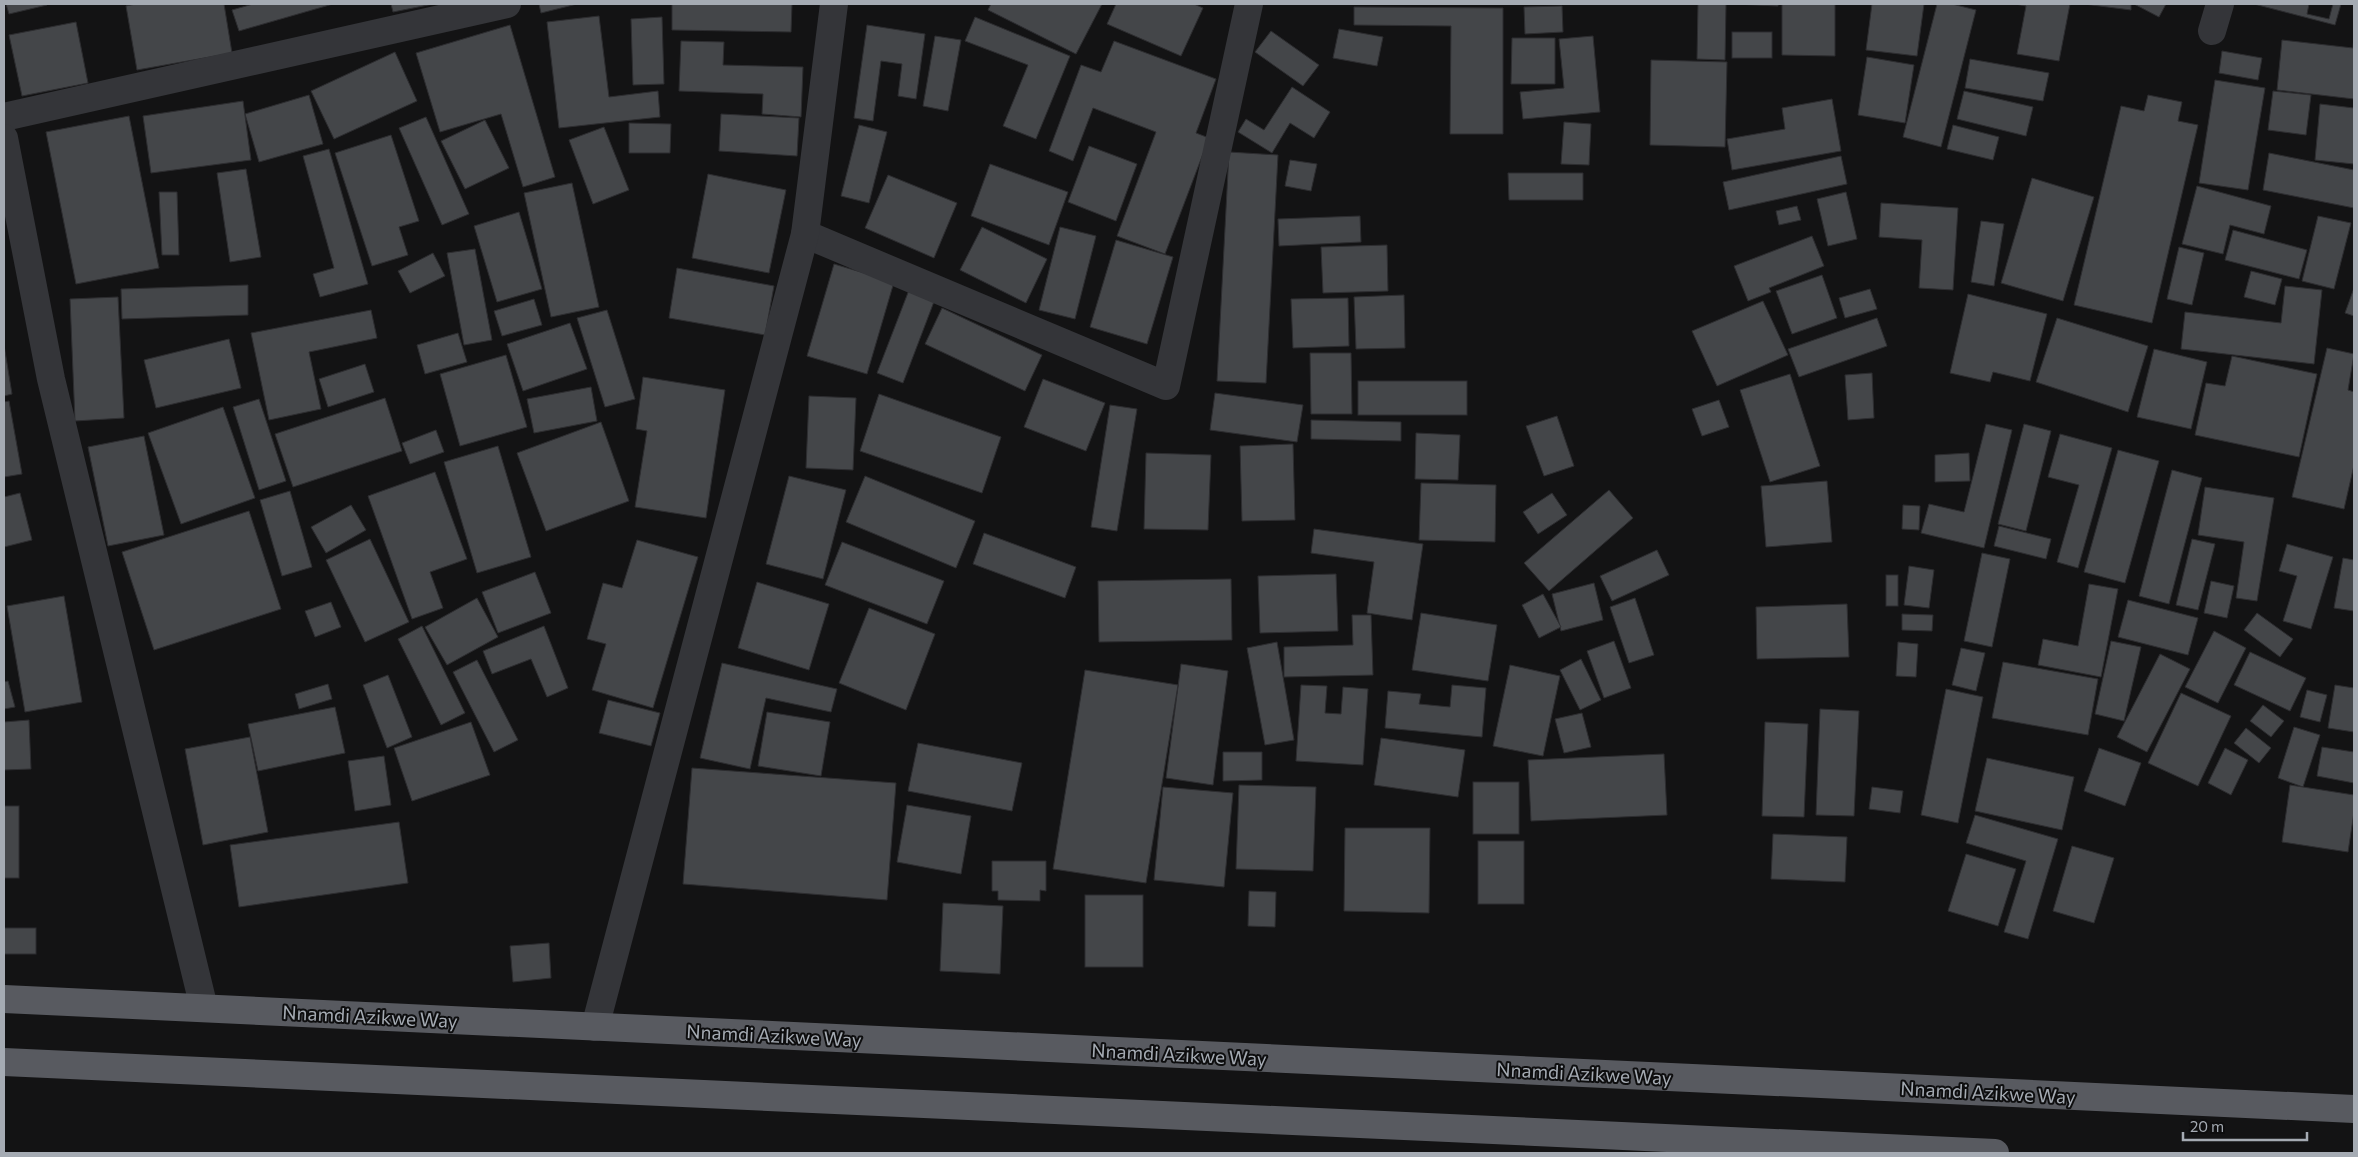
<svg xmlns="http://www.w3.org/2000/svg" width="2358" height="1157" font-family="Commissioner,sans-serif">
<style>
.building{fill:#444649;stroke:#2d2d30}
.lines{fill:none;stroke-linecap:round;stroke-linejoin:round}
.minor{stroke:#343539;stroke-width:28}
.trunk{stroke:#585a60;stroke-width:28}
.labels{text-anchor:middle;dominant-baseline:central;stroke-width:4;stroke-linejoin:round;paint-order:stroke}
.street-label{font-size:19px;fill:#a5abb3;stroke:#0e0e0f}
</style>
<rect width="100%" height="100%" fill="#131314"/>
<g class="building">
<polygon points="6,4 47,4 47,5 9,14"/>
<polygon points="136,4 224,4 232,53 137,70 126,6"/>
<polygon points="253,4 333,4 239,31 232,10"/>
<polygon points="391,4 433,4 393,12"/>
<polygon points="539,4 577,4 541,13"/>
<polygon points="672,4 792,4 791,32 672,30"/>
<polygon points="991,4 1102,4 1076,54 988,10"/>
<polygon points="1116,4 1194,4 1203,8 1181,56 1107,24"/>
<polygon points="1698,4 1726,4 1725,60 1697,59"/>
<polygon points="1734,4 1778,4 1778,6"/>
<polygon points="1782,4 1835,4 1835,56 1782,55"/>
<polygon points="1872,4 1924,4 1917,56 1866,50"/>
<polygon points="1937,4 1952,4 1976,10 1941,147 1903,137"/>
<polygon points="2015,4 2070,4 2059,61 2017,54 2026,6"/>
<polygon points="2084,4 2131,4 2131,10"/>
<polygon points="2134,4 2166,4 2159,17"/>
<polygon points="2254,4 2309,4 2307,14 2329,19 2333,4 2341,4 2335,25"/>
<polygon points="1562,6 1563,32 1525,34 1524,7"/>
<polygon points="1354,7 1503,8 1503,134 1450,134 1451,26 1354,25"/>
<polygon points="599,16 609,97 658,91 660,117 559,128 547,22"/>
<polygon points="662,17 664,84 633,85 631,19"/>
<polygon points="975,17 1070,56 1036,139 1003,126 1028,65 965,41"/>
<polygon points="76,22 88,83 22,96 9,35"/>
<polygon points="510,25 555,177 523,187 501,114 440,132 416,53"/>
<polygon points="867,25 925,34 916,99 898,96 902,64 881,61 873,121 854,118"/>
<polygon points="1339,29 1383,37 1377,66 1333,58"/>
<polygon points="1271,31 1319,65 1303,86 1255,52"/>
<rect x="1732" y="32" width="40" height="26"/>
<polygon points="935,36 961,40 948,111 923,106"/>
<polygon points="1593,36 1600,112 1523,119 1520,92 1564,88 1559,39"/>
<polygon points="2354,36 2354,99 2277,90 2282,40 2353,48"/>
<polygon points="1512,38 1555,38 1555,84 1511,84"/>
<polygon points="681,41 724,42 723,65 803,67 801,117 762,114 763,94 679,91"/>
<polygon points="1114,41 1216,79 1196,133 1209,138 1165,254 1117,236 1156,132 1093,108 1073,161 1049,151 1081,65 1101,72"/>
<polygon points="2222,51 2262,58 2258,80 2219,73"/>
<polygon points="395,52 417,101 334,139 311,91"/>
<polygon points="1867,57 1914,65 1905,123 1858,115"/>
<polygon points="1970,59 2049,73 2043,101 1965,88"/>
<polygon points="1651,60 1727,62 1725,147 1650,145"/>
<polygon points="2215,80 2265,88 2248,190 2199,183"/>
<polygon points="1292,87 1330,112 1314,138 1290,123 1272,153 1238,132 1246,119 1264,130"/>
<polygon points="1964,91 2033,107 2026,136 1957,119"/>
<polygon points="2273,91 2311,95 2306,135 2268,130"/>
<polygon points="309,95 323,144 259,162 245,114"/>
<polygon points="2148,95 2182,102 2178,121 2198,125 2152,323 2074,305 2121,106 2144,111"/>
<polygon points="1832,99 1841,151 1732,170 1727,139 1785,129 1782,108"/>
<polygon points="243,101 251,160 151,173 143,116"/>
<polygon points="2320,104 2354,108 2354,164 2315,160"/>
<polygon points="721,114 799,118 797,156 719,151"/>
<polygon points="129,116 159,268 76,284 46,132"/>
<polygon points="426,117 469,214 442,225 399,128"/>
<polygon points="485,120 509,168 465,189 441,141"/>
<polygon points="1564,122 1591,124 1589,165 1561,164"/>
<polygon points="629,123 671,124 670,153 629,153"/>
<polygon points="859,125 887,132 869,203 841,196"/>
<polygon points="1953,125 1999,137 1993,160 1947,149"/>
<polygon points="604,127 629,190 593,204 569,140"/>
<polygon points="391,135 419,221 399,227 408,255 372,266 335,153"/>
<polygon points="1089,146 1137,164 1116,221 1068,202"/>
<polygon points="329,149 368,284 320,297 313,274 334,268 303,156"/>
<polygon points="1229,152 1278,155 1266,383 1217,381"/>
<polygon points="2269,153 2354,170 2354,208 2263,190"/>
<polygon points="1841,156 1847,184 1729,210 1723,182"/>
<polygon points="1290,160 1317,164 1311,191 1285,186"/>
<polygon points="990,164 1068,192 1049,245 971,216"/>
<polygon points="246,169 261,257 230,262 217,173"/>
<polygon points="1508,173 1583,173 1583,200 1509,200"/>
<polygon points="708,174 786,190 769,273 692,258"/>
<polygon points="888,175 957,203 934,258 865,228"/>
<polygon points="2032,178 2094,197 2063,301 2001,283"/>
<polygon points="572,183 599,307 551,317 524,193"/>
<polygon points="2197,186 2271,206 2264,234 2230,225 2223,254 2182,244"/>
<polygon points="159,192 177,192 179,255 162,255"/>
<polygon points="1846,192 1857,239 1828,246 1817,199"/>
<polygon points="1881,203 1958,208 1953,290 1919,288 1922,240 1879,237"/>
<polygon points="1797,206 1801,220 1779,225 1776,211"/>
<polygon points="519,212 542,289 497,302 474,226"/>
<polygon points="1360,216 1361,242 1279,246 1278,219"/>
<polygon points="2318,216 2351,223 2334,289 2302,281"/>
<polygon points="1981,221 2004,224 1994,286 1971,282"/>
<polygon points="982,227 1047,259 1026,303 960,270"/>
<polygon points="1060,227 1096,236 1075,319 1039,310"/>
<polygon points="2233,230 2307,250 2299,279 2225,260"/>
<polygon points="1812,236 1824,266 1769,288 1771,292 1748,301 1734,266"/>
<polygon points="1116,240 1173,257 1147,344 1090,327"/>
<polygon points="1387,245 1388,291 1323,293 1321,247"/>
<polygon points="2179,247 2204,253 2192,305 2167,299"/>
<polygon points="475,249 492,340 464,345 447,253"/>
<polygon points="433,253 445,276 410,293 398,271"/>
<polygon points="834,264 894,282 867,374 807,356"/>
<polygon points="677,268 774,286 765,335 669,318"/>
<polygon points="2251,271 2282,279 2275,305 2244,297"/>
<polygon points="1822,275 1837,318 1792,334 1776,291"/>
<polygon points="248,285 248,315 122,319 121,289"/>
<polygon points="2285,286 2322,290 2314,364 2181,349 2185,312 2281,323"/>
<polygon points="2354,288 2354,316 2345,313"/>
<polygon points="1870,289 1877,309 1845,318 1839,298"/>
<polygon points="909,290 935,299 903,383 877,373"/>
<polygon points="1968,294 2047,314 2030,381 1993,372 1990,382 1950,373"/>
<polygon points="1404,295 1405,348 1356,349 1354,297"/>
<polygon points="118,297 124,418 75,421 70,299"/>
<polygon points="1348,298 1349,346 1293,348 1291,299"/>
<polygon points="534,299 542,325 502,336 494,311"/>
<polygon points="1763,301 1788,355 1717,386 1692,331"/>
<polygon points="942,308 1042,355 1025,391 925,344"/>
<polygon points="371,310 377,338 309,352 321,409 269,420 251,333"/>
<polygon points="607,310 635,399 605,407 577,318"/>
<polygon points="1877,318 1887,346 1799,377 1788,349"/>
<polygon points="2057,318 2148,346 2128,412 2036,382"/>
<polygon points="570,323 587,369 523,391 507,344"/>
<polygon points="458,333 467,362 425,374 417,345"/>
<polygon points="229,339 241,388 156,408 144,360"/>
<polygon points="4,345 12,394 4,396"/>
<polygon points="2327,348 2354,354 2348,390 2354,392 2354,465 2344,509 2292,497"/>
<polygon points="2154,349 2207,362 2191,429 2137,417"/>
<polygon points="1310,353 1351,353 1352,414 1311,414"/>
<polygon points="506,355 527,427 460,446 440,374"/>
<polygon points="2232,356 2317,374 2299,457 2195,435 2206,383 2225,386"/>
<polygon points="365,364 374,392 328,407 319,379"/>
<polygon points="1872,373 1874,418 1848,420 1845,375"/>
<polygon points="1790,374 1820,466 1770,482 1740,390"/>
<polygon points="643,377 725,390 706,518 635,507 647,431 636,429"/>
<polygon points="1043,379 1105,403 1086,451 1024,427"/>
<rect x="1358" y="381" width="109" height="34"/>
<polygon points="591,387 597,421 534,433 527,399"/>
<polygon points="1215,393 1303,405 1297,442 1210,430"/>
<polygon points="879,394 1001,437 982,493 860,451"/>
<polygon points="809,396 856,398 853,470 806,468"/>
<polygon points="385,398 402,451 293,487 275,434"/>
<polygon points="259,399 286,481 259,490 233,407"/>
<polygon points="1719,400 1729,427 1702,436 1692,409"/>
<polygon points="9,401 22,474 4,477 4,402"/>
<polygon points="1110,405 1137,409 1117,531 1091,527"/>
<polygon points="223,407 255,498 181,524 148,433"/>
<polygon points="1557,416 1574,466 1544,476 1526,426"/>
<polygon points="1311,420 1401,422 1401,441 1311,439"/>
<polygon points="601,422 629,501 546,531 517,453"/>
<polygon points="1986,424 2012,430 1984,548 1921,533 1929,504 1964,512"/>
<polygon points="2024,424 2051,431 2026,531 1998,524"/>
<polygon points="436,430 444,452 410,464 402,443"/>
<polygon points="1416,433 1460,435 1458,480 1415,479"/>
<polygon points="2060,434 2112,448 2078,568 2057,562 2079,485 2048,477"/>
<polygon points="144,436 164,535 108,546 88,447"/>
<polygon points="1293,444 1295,520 1242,521 1240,446"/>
<polygon points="498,446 531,557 477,573 444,462"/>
<polygon points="2118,450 2159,461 2125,583 2084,572"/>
<polygon points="1146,453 1211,455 1208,530 1144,529"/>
<polygon points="1969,453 1970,481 1935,482 1935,455"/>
<polygon points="2172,470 2202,478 2169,604 2139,596"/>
<polygon points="435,472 467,559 430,572 443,608 412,619 368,496"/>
<polygon points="789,476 846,490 823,579 766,564"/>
<polygon points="865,476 975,521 956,568 846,522"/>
<polygon points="1827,481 1832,542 1766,547 1761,486"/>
<polygon points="1421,483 1496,485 1495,542 1419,540"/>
<polygon points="2205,487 2274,498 2257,601 2236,598 2244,542 2198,535"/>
<polygon points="1609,490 1633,518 1549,591 1524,563"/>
<polygon points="290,491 312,567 282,576 260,500"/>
<polygon points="20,493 32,540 4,547 4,497"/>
<polygon points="1552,493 1567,515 1538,534 1523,512"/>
<polygon points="351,505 366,530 326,553 311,527"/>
<polygon points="1903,505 1920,506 1919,530 1902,529"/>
<polygon points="249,511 281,609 154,650 122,552"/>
<polygon points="1999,526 2051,539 2046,559 1994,546"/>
<polygon points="1314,529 1423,544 1412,620 1367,613 1374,562 1311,553"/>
<polygon points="984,533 1076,567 1065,598 973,564"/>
<polygon points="370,539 409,622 365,642 326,560"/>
<polygon points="2192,539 2215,544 2198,610 2176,605"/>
<polygon points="637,540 698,557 653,708 592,690 606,644 587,639 603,583 622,588"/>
<polygon points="842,542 944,581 927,624 825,585"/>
<polygon points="2287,544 2333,557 2311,629 2283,621 2297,576 2279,571"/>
<polygon points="1657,550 1669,575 1612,601 1600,576"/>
<polygon points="1982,553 2010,559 1992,647 1964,641"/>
<polygon points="2343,558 2354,560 2354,611 2334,608"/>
<polygon points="1909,566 1934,570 1929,608 1904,605"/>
<polygon points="535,572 551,613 498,633 482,592"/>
<polygon points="1336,574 1338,631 1260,633 1258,576"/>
<rect x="1886" y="575" width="12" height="31"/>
<polygon points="1231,579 1232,640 1099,642 1098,581"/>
<polygon points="2211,581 2234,586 2227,618 2204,613"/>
<polygon points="757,582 829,604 809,670 738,648"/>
<polygon points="1594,583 1603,620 1561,631 1552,594"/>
<polygon points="2089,584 2118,589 2101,677 2038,665 2043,639 2078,646"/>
<polygon points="1543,594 1561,627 1539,638 1522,605"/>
<polygon points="64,596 82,702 25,712 7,606"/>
<polygon points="477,598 498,637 447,665 425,627"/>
<polygon points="1635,598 1654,655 1629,663 1610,607"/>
<polygon points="2128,600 2198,618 2188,655 2118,637"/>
<polygon points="331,602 341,627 315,637 305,611"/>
<polygon points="1847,604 1849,657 1757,659 1756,607"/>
<polygon points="869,608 935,634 906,710 839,683"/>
<polygon points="1421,613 1497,625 1488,681 1412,670"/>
<polygon points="2257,613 2293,639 2280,657 2244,630"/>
<polygon points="1902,614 1933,615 1932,631 1902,630"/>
<polygon points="1352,615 1371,615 1373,675 1284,677 1284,647 1353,645"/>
<polygon points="422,626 465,713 441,725 398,639"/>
<polygon points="544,626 568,688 547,697 531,659 492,674 483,651"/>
<polygon points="2214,631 2246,648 2218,703 2185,687"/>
<polygon points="1614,641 1631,688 1604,698 1587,651"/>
<polygon points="2111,641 2141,647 2124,721 2095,714"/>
<polygon points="1277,642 1294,740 1265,745 1247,648"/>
<polygon points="1898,642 1918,644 1916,677 1896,676"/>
<polygon points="1961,648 1985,653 1976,691 1952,685"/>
<polygon points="2250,652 2306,678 2290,711 2234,685"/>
<polygon points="2160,654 2190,669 2147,752 2117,737"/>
<polygon points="1581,659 1601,700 1580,710 1560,670"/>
<polygon points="477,660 518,740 494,752 453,672"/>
<polygon points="2003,662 2098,679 2088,735 1992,718"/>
<polygon points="722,663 837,689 831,712 766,698 750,769 700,758"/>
<polygon points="1181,664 1228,671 1213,785 1166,778"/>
<polygon points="1510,665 1560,676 1543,756 1493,746"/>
<polygon points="1085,670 1178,685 1146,883 1053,869"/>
<polygon points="388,675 412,737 387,748 363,685"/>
<polygon points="8,681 15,707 4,709 4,682"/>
<polygon points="328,684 332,699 299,709 295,694"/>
<polygon points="1301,685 1327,686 1325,713 1341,714 1343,687 1368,689 1363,765 1296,761"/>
<polygon points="1452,685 1486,688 1482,737 1385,728 1388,691 1421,694 1419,704 1450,707"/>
<polygon points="2335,685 2354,688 2354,732 2328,728"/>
<polygon points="1946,689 1983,697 1958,823 1921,815"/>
<polygon points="2307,690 2327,695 2320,722 2300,717"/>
<polygon points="2181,693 2231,716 2198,786 2148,763"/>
<polygon points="608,700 660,713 651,746 599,733"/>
<polygon points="2263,705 2284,721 2271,737 2250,721"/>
<polygon points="335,707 345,753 258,771 248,724"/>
<polygon points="1820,709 1859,711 1854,816 1816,815"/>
<polygon points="767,712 830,722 821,776 758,766"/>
<polygon points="1582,713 1591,747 1564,753 1555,719"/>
<polygon points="29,720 31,769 4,770 4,722"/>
<polygon points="471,722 490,775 412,801 394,748"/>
<polygon points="1765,722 1808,724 1804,817 1762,816"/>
<polygon points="2294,727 2320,735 2303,787 2278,778"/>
<polygon points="2246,728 2271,748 2259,763 2234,743"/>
<polygon points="250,737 268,832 203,845 185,749"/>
<polygon points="1381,738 1465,750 1458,797 1374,785"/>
<polygon points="918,743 1022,763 1012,811 908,791"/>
<polygon points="2322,747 2354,752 2354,783 2317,776"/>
<polygon points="2099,748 2141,763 2125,806 2084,791"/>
<polygon points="2225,748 2248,760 2231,795 2208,783"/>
<polygon points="1223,752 1262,752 1262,780 1223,781"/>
<polygon points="1664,754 1667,815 1531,821 1528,760"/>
<polygon points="384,756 391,805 355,811 348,761"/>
<polygon points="1987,758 2074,777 2062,830 1975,811"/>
<polygon points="692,768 896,783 887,900 683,884"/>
<rect x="1473" y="782" width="46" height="52"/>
<polygon points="1239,785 1316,787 1313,871 1236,869"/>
<polygon points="2290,785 2354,795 2354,812 2348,852 2282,842"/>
<polygon points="1163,787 1233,793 1224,887 1154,880"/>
<polygon points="1872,787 1903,791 1900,813 1869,809"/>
<polygon points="907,805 971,816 961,874 897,862"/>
<rect x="4" y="806" width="15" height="72"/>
<polygon points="1975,815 2058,839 2028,939 2004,932 2026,861 1966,843"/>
<polygon points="399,822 408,883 239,907 230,845"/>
<polygon points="1345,828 1430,828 1429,913 1344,911"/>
<polygon points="1773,834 1847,837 1845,882 1771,879"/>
<rect x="1478" y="841" width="46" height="63"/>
<polygon points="2072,846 2114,858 2094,923 2053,911"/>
<polygon points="1966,854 2016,869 1998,926 1948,911"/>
<polygon points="992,861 1046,861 1046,891 1040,890 1040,901 998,900 998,891 992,891"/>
<polygon points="1249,891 1276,892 1275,927 1248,926"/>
<rect x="1085" y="895" width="58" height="72"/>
<polygon points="943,903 1003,906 1000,974 940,971"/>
<rect x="4" y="928" width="32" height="26"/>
<polygon points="549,943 551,978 513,982 510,946"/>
</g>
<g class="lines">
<g class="minor">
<polyline points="2212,31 2220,4"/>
<polyline points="4,117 507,4"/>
<polyline points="4,138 51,379 204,1008"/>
<polyline points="805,234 1166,386 1249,4"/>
<polyline points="595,1027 805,234 834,4"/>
</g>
<g class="trunk">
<polyline points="4,999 2354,1109"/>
<polyline points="4,1062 1995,1153"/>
</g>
</g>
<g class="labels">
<g class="street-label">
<text transform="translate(370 1016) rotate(3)">Nnamdi Azikwe Way</text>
<text transform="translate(774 1035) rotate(3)">Nnamdi Azikwe Way</text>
<text transform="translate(1179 1054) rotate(3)">Nnamdi Azikwe Way</text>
<text transform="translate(1584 1073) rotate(3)">Nnamdi Azikwe Way</text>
<text transform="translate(1988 1092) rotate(3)">Nnamdi Azikwe Way</text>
</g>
</g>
<rect width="2358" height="1157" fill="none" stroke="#a5abb3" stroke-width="10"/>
<path d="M2183 1132v8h124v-8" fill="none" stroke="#a5abb3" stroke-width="2.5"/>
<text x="2190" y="1132" font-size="15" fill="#a5abb3" stroke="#0e0e0f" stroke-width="4" paint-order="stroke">20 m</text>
</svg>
